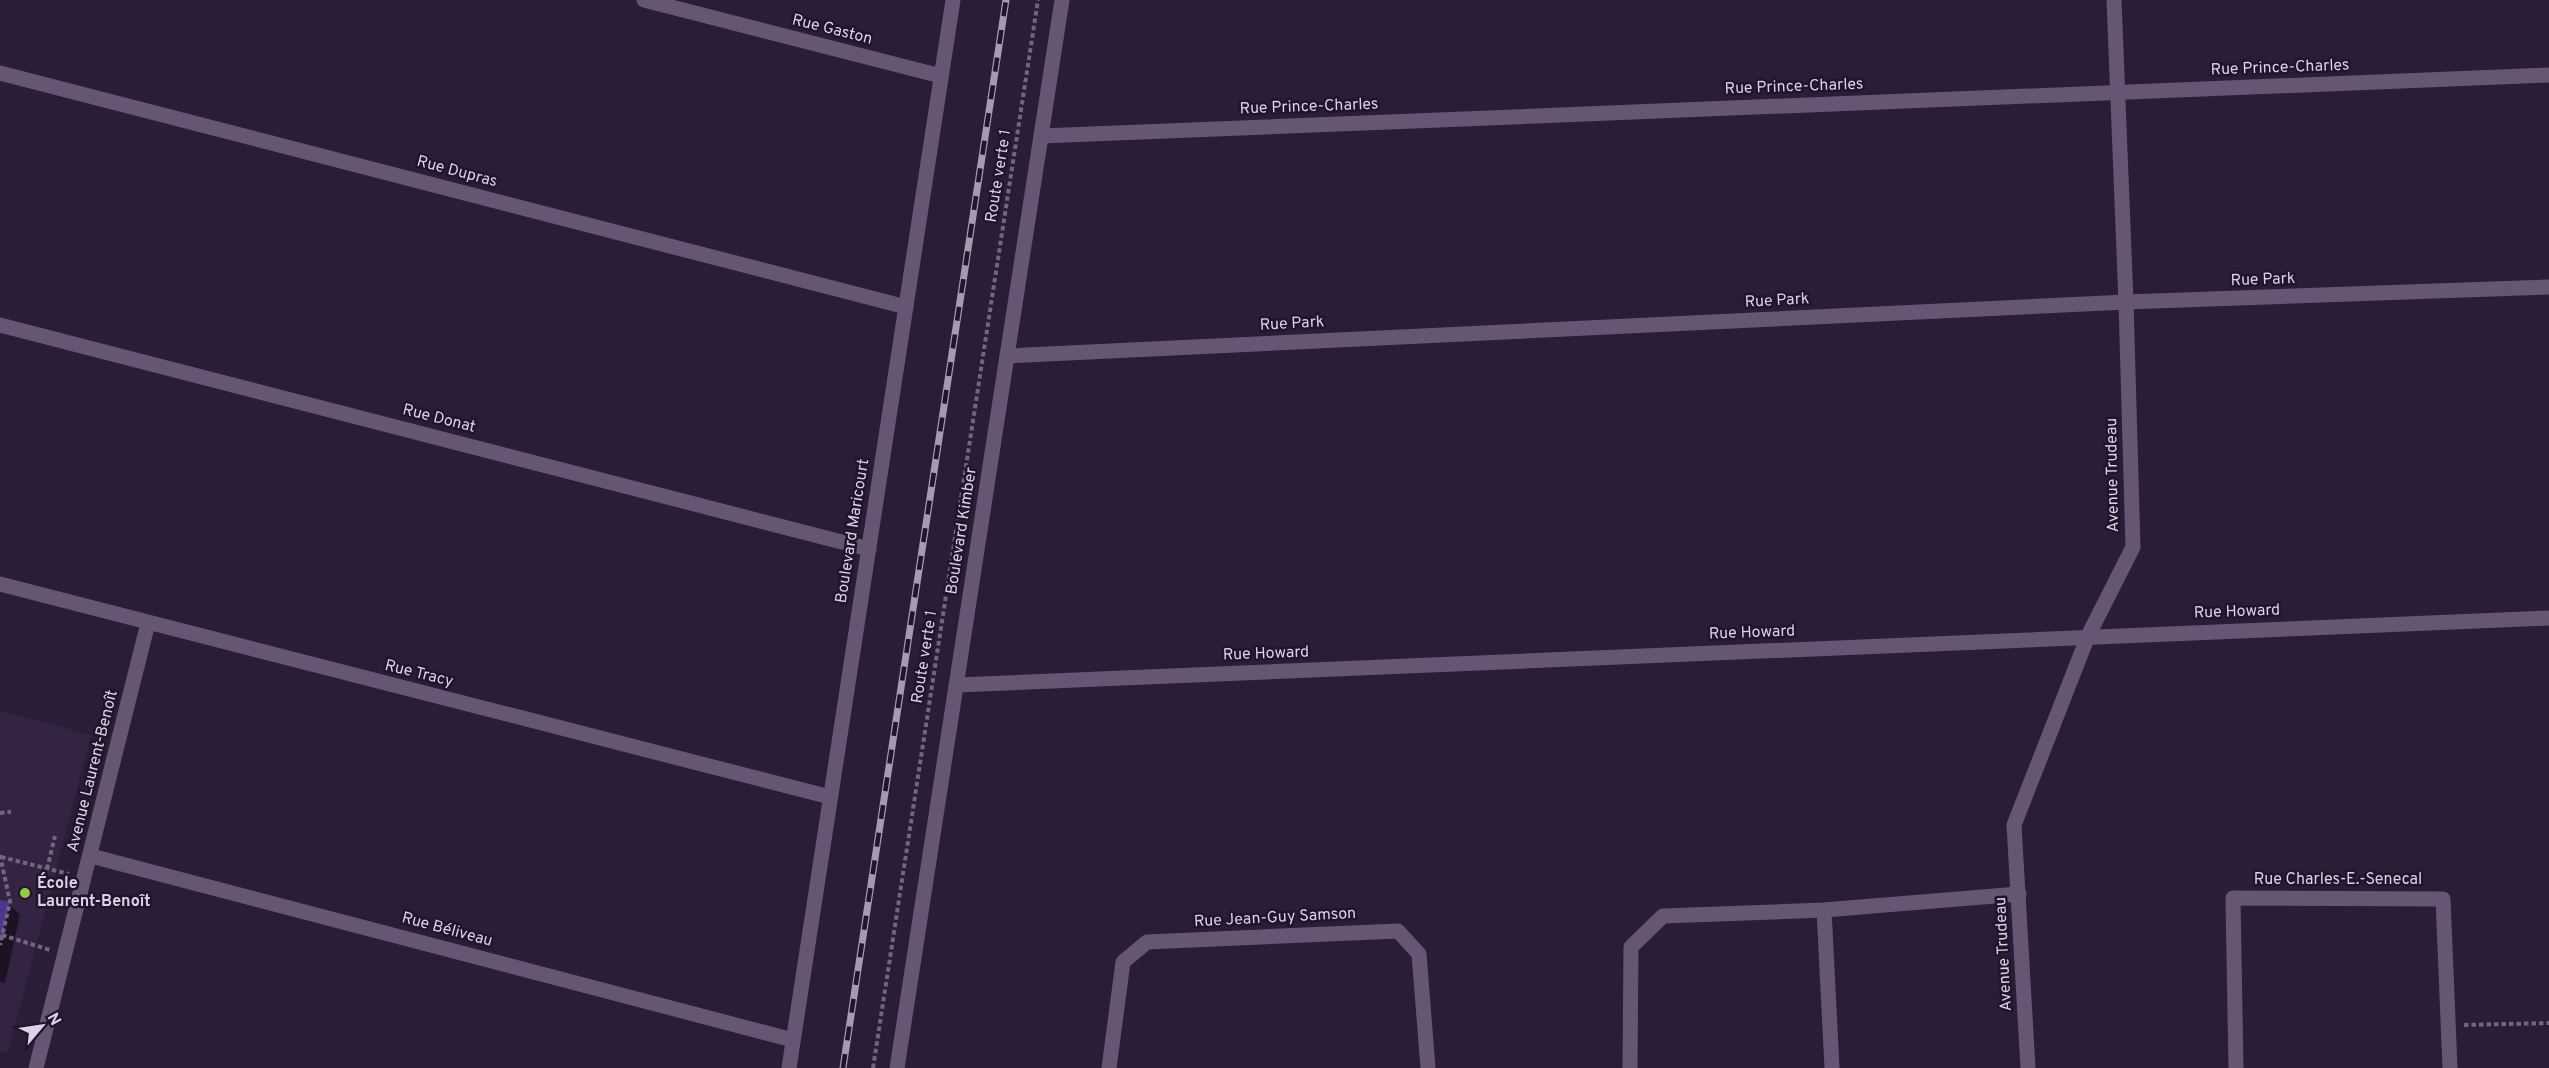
<svg xmlns="http://www.w3.org/2000/svg" width="2549" height="1068" font-family="Overpass,sans-serif">
<style>
.built{fill:#352343}
.shadow{fill:#0007}
.building{fill:#4b3691}
.lines{fill:none;stroke-linecap:round;stroke-linejoin:round}
.path{stroke:#73667c;stroke-width:4;stroke-dasharray:4.5 3;stroke-linecap:butt}
.minor{stroke:#665673;stroke-width:15}
.rail-casing{stroke:#a59aae;stroke-width:7}
.rail{stroke:#22142d;stroke-width:4.5;stroke-dasharray:14;stroke-linecap:butt}
.poi-dot{fill:#93cd3e;stroke:#22142d;stroke-width:2}
.labels{text-anchor:middle;dominant-baseline:central;stroke-width:5;stroke-linejoin:round;paint-order:stroke}
.street-label{font-size:16px;fill:#dbd2e3;stroke:#22142d}
.poi-label{font-size:16px;font-weight:bold;fill:#dbd2e3;stroke:#22142d;text-anchor:start}
</style>
<rect width="100%" height="100%" fill="#2c1d37"/>
<polygon class="built" points="0,711 91,735 8,1053 0,1051"/>
<polygon class="shadow" points="0,902 9,904 20,915 5,983 0,982"/>
<polygon class="building" points="0,900 10,902 1,941 0,941"/>
<g class="lines">
<g class="path">
<polyline points="0,813 11,812"/>
<polyline points="0,855 10,902 0,945"/>
<polyline points="1,857 69,874"/>
<polyline points="47,869 55,836"/>
<polyline points="2,935 50,950"/>
<polyline points="2464,1025 2549,1023"/>
<polyline points="873,1068 1038,0"/>
</g>
<g class="minor">
<polyline points="644,0 941,76"/>
<polyline points="0,73 906,307"/>
<polyline points="1041,136 2549,75"/>
<polyline points="0,325 869,549"/>
<polyline points="1007,356 2126,302 2549,287"/>
<polyline points="0,584 830,797"/>
<polyline points="956,685 2549,618"/>
<polyline points="91,856 793,1040"/>
<polyline points="1824,910 1832,1068"/>
<polyline points="36,1068 148,623"/>
<polyline points="789,1068 953,0"/>
<polyline points="897,1068 1062,0"/>
<polyline points="1109,1068 1123,962 1147,942 1398,931 1419,954 1428,1068"/>
<polyline points="1630,1068 1631,947 1663,916 1824,910 2019,894"/>
<polyline points="2028,1068 2014,825 2088,636 2133,547 2126,302 2114,0"/>
<polyline points="2236,1068 2233,898 2443,899 2450,1068"/>
</g>
<g class="rail-casing">
<polyline id="rail" points="843,1068 1006,0"/>
</g>
<use href="#rail" class="rail"/>
</g>
<circle class="poi-dot" cx="25" cy="893" r="6"/>
<g class="labels">
<g class="street-label">
<text transform="translate(832 30) rotate(14)">Rue Gaston</text>
<text transform="translate(2280 68) rotate(-2)">Rue Prince-Charles</text>
<text transform="translate(1794 87) rotate(-2)">Rue Prince-Charles</text>
<text transform="translate(1309 107) rotate(-2)">Rue Prince-Charles</text>
<text transform="translate(457 172) rotate(15)">Rue Dupras</text>
<text transform="translate(999 176) rotate(-81)">Route verte 1</text>
<text transform="translate(2263 280) rotate(-2)">Rue Park</text>
<text transform="translate(1777 301) rotate(-3)">Rue Park</text>
<text transform="translate(1292 324) rotate(-3)">Rue Park</text>
<text transform="translate(439 419) rotate(14)">Rue Donat</text>
<text transform="translate(2113 475) rotate(-91)">Avenue Trudeau</text>
<text transform="translate(853 531) rotate(-81)">Boulevard Maricourt</text>
<text transform="translate(962 531) rotate(-81)">Boulevard Kimber</text>
<text transform="translate(2237 612) rotate(-2)">Rue Howard</text>
<text transform="translate(1752 633) rotate(-2)">Rue Howard</text>
<text transform="translate(1266 654) rotate(-2)">Rue Howard</text>
<text transform="translate(925 657) rotate(-81)">Route verte 1</text>
<text transform="translate(419 674) rotate(14)">Rue Tracy</text>
<text transform="translate(93 771) rotate(-76)">Avenue Laurent-Benoît</text>
<text x="2338" y="880">Rue Charles-E.-Senecal</text>
<text transform="translate(1275 918) rotate(-3)">Rue Jean-Guy Samson</text>
<text transform="translate(447 930) rotate(15)">Rue Béliveau</text>
<text transform="translate(2004 954) rotate(-93)">Avenue Trudeau</text>
</g>
<g class="poi-label">
<text x="37" y="884">École<tspan x="37" dy="18">Laurent-Benoît</tspan></text>
</g>
</g>
<g transform="translate(42 1026) rotate(61)" stroke="#22142d" stroke-width="4.5" paint-order="stroke">
<path d="M0-4.5L10 22L0 15L-10 22Z" fill="#dbd2e3"/>
<text y="-9" font-size="16" font-weight="bold" text-anchor="middle" fill="#dbd2e3">N</text>
</g>
</svg>
